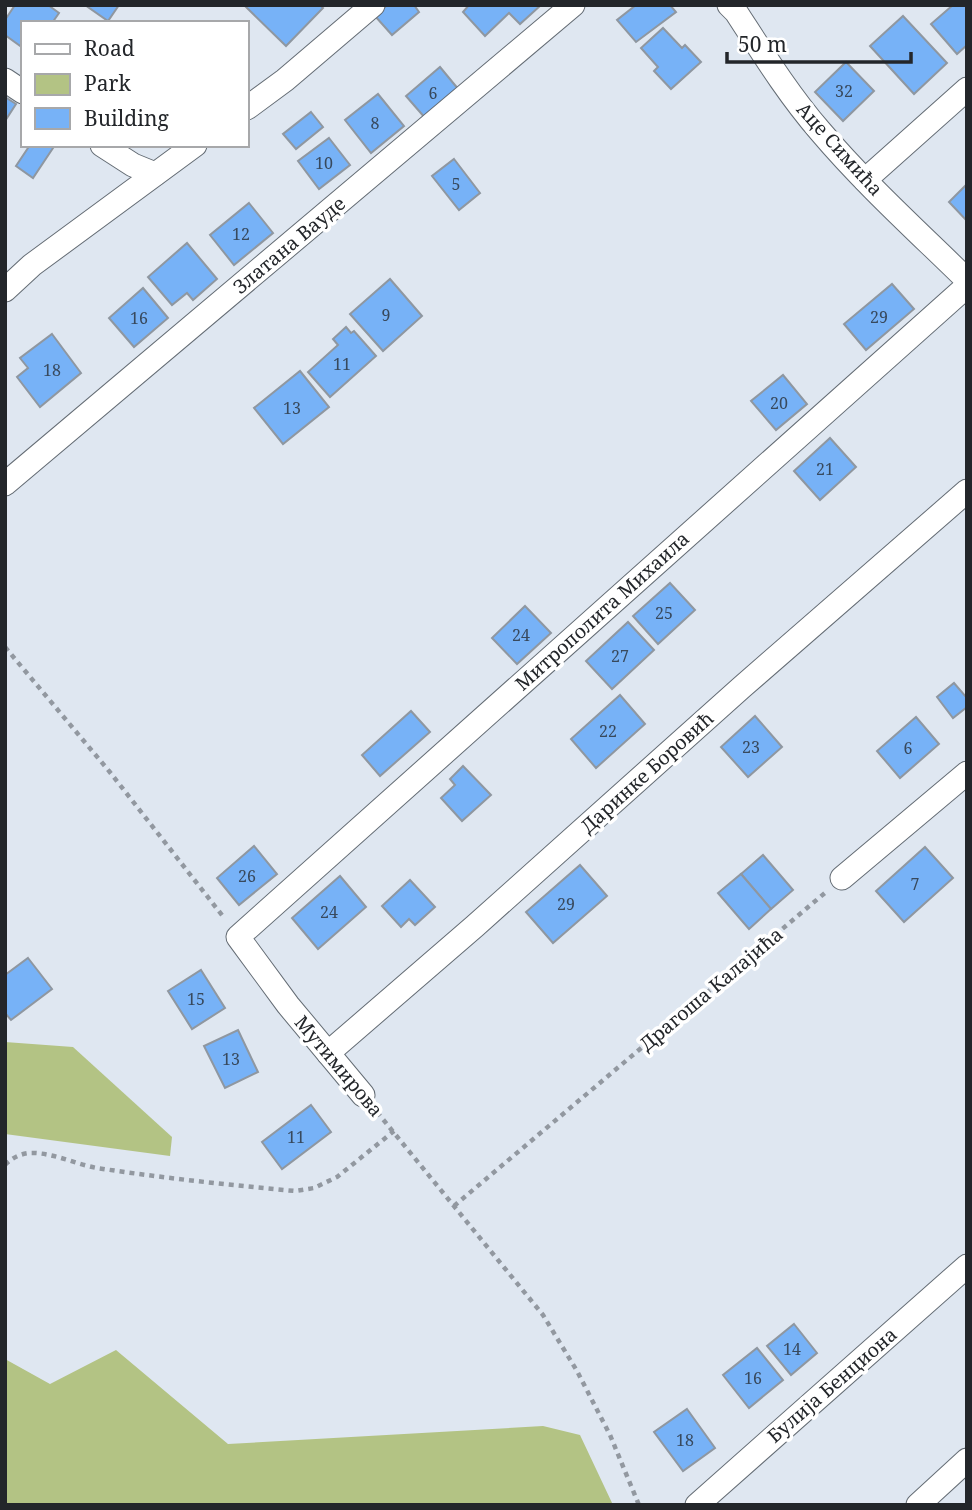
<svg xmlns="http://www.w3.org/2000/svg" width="972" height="1510" font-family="'Noto Serif',serif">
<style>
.green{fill:#b3c384}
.building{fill:#77b2f7;stroke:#8f97a0;stroke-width:2}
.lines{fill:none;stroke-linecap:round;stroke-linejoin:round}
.minor-casing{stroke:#646c74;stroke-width:25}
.path{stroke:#9298a0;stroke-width:4.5;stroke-dasharray:5 5;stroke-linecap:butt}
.minor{stroke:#fff;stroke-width:23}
.labels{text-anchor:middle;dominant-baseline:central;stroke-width:7;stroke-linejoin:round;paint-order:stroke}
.number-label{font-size:16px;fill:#38495d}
.street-label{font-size:19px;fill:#23262a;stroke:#fff}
</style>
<rect width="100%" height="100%" fill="#dfe7f1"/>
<g class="green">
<polygon points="5,1042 73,1047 172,1137 170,1156 5,1134"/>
<polygon points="116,1350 228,1444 543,1426 580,1435 613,1505 5,1505 5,1359 50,1384"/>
</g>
<g class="building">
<polygon points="15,5 48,5 59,13 52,23 23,23 23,48 5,35 5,20"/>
<polygon points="85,5 119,5 108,21"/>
<polygon points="248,5 320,5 323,8 286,46 246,7"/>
<polygon points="387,5 414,5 419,12 392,35 375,16"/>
<polygon points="469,5 541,5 520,24 509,13 485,36 463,12"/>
<polygon points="636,5 670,5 676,12 636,42 617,20"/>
<polygon points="953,5 967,5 967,45 957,54 931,24"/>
<polygon points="903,16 947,63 914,94 870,46"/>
<polygon points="663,28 682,48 685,45 701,62 671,89 654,71 658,67 641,48"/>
<polygon points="846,62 874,91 843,121 815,92"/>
<polygon points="440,67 459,90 426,119 406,96"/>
<polygon points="378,94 404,126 371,153 345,120"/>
<polygon points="5,97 16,104 5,121"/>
<polygon points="311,112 323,127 296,149 283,134"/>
<polygon points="329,138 350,165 319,189 298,161"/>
<polygon points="30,145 55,145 33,178 16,166"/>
<polygon points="454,159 480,193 459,210 432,176"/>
<polygon points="967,184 967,221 949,202"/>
<polygon points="249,203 273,233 234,265 210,235"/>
<polygon points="187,243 217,279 193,300 187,293 172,305 148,277"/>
<polygon points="390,279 422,316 383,351 350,314"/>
<polygon points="892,284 914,309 866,350 844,324"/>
<polygon points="143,288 168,318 134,347 109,318"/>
<polygon points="346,327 351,333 354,331 376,356 330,397 308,372 338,345 333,339"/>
<polygon points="52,334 81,373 40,407 17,377 28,368 20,358"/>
<polygon points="300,371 329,407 283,444 254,408"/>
<polygon points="783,375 807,404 776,430 751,401"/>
<polygon points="830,438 856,467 820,500 794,471"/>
<polygon points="670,583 695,610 658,644 633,616"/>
<polygon points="525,606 551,633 517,664 492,638"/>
<polygon points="628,622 654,650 612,689 586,661"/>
<polygon points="954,683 967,698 967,707 953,718 937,697"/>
<polygon points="620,695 645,724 596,768 571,739"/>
<polygon points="411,711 430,732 380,776 362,755"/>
<polygon points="755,716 782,747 748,777 721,747"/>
<polygon points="916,717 939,744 900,778 877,751"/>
<polygon points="463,766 491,795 462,821 441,798 455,785 450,779"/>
<polygon points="254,846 277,874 239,905 217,878"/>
<polygon points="925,847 953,878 904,922 876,891"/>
<polygon points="763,855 793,890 771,909 741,874"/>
<polygon points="580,865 607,896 553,943 526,912"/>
<polygon points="741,874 771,909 749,929 718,893"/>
<polygon points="340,876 366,907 318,949 292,918"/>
<polygon points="410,880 435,907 415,925 409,919 401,927 382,906"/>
<polygon points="28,958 52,989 11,1020 5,1013 5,975"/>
<polygon points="201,970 225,1008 192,1029 168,991"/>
<polygon points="238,1030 258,1072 225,1088 204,1046"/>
<polygon points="311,1105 331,1132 282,1169 262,1142"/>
<polygon points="794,1324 817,1353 791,1375 767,1346"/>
<polygon points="757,1348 783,1380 749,1408 723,1375"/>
<polygon points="687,1409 715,1448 683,1471 654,1432"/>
</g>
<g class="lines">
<g class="minor-casing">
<g id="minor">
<path d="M729,5L736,12C762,52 788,94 820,131C865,184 917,231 967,280"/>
<polyline points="5,80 23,92"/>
<polyline points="247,108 285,80 373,5"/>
<polyline points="102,145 133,165 155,174"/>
<polyline points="865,180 967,89"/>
<polyline points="5,290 32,265 195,145"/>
<polyline points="5,484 573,5"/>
<polyline points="842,878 967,773"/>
<polyline points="328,1053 475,926 742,687 967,491"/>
<polyline points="363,1095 288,1005 238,937 967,286"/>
<polyline points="697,1505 967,1266"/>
<polyline points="918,1505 967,1460"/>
</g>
</g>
<g class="path">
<polyline points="5,647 109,771 225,919"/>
<polyline points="377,1112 543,1315 577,1371 610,1435 639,1505"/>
<path d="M5,1165C12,1158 20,1154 29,1153C52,1152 75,1164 97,1168C163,1178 229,1185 295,1191L314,1188L337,1177L394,1131"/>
<polyline points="454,1206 826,892"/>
</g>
<use href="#minor" class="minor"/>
</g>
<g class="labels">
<g class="number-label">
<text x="844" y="91">32</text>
<text x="433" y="93">6</text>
<text x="375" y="123">8</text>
<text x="324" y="163">10</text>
<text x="456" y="184">5</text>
<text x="241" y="234">12</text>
<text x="386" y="315">9</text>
<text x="879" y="317">29</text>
<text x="139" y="318">16</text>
<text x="342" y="364">11</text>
<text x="52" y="370">18</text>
<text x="779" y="403">20</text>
<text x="292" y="408">13</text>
<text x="825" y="469">21</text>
<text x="664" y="613">25</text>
<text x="521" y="635">24</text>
<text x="620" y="656">27</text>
<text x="608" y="731">22</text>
<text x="751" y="747">23</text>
<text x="908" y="748">6</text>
<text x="247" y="876">26</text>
<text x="915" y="884">7</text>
<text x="566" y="904">29</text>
<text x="329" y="912">24</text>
<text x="196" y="999">15</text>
<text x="231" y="1059">13</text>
<text x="296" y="1137">11</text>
<text x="792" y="1349">14</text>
<text x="753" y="1378">16</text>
<text x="685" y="1440">18</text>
</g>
<g class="street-label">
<text transform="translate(840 149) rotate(48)">Аце Симића</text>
<text transform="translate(289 245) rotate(-40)">Златана Вауде</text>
<text transform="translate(602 611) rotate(-42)">Митрополита Михаила</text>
<text transform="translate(647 772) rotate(-42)">Даринке Боровић</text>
<text transform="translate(711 989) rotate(-40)">Драгоша Калајића</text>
<text transform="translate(339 1066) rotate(50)">Мутимирова</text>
<text transform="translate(832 1385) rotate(-41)">Булија Бенциона</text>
</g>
</g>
<rect width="972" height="1510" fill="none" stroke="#23262a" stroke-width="14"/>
<rect x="21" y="21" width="228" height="126" fill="#ffffff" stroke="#a7a8aa" stroke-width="2"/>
<rect x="35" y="44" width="35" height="10" fill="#ffffff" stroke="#a7a8aa" stroke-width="2"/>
<text x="84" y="56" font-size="21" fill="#23262a">Road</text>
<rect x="35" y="74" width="35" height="21" fill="#b3c384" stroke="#a7a8aa" stroke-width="2"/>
<text x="84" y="91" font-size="21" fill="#23262a">Park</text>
<rect x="35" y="108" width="35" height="21" fill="#77b2f7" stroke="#a7a8aa" stroke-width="2"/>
<text x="84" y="126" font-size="21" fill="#23262a">Building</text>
<path d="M727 52v10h184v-10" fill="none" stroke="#23262a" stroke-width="3.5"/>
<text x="738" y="52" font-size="21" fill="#23262a" stroke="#ffffff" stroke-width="5" paint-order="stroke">50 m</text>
</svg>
